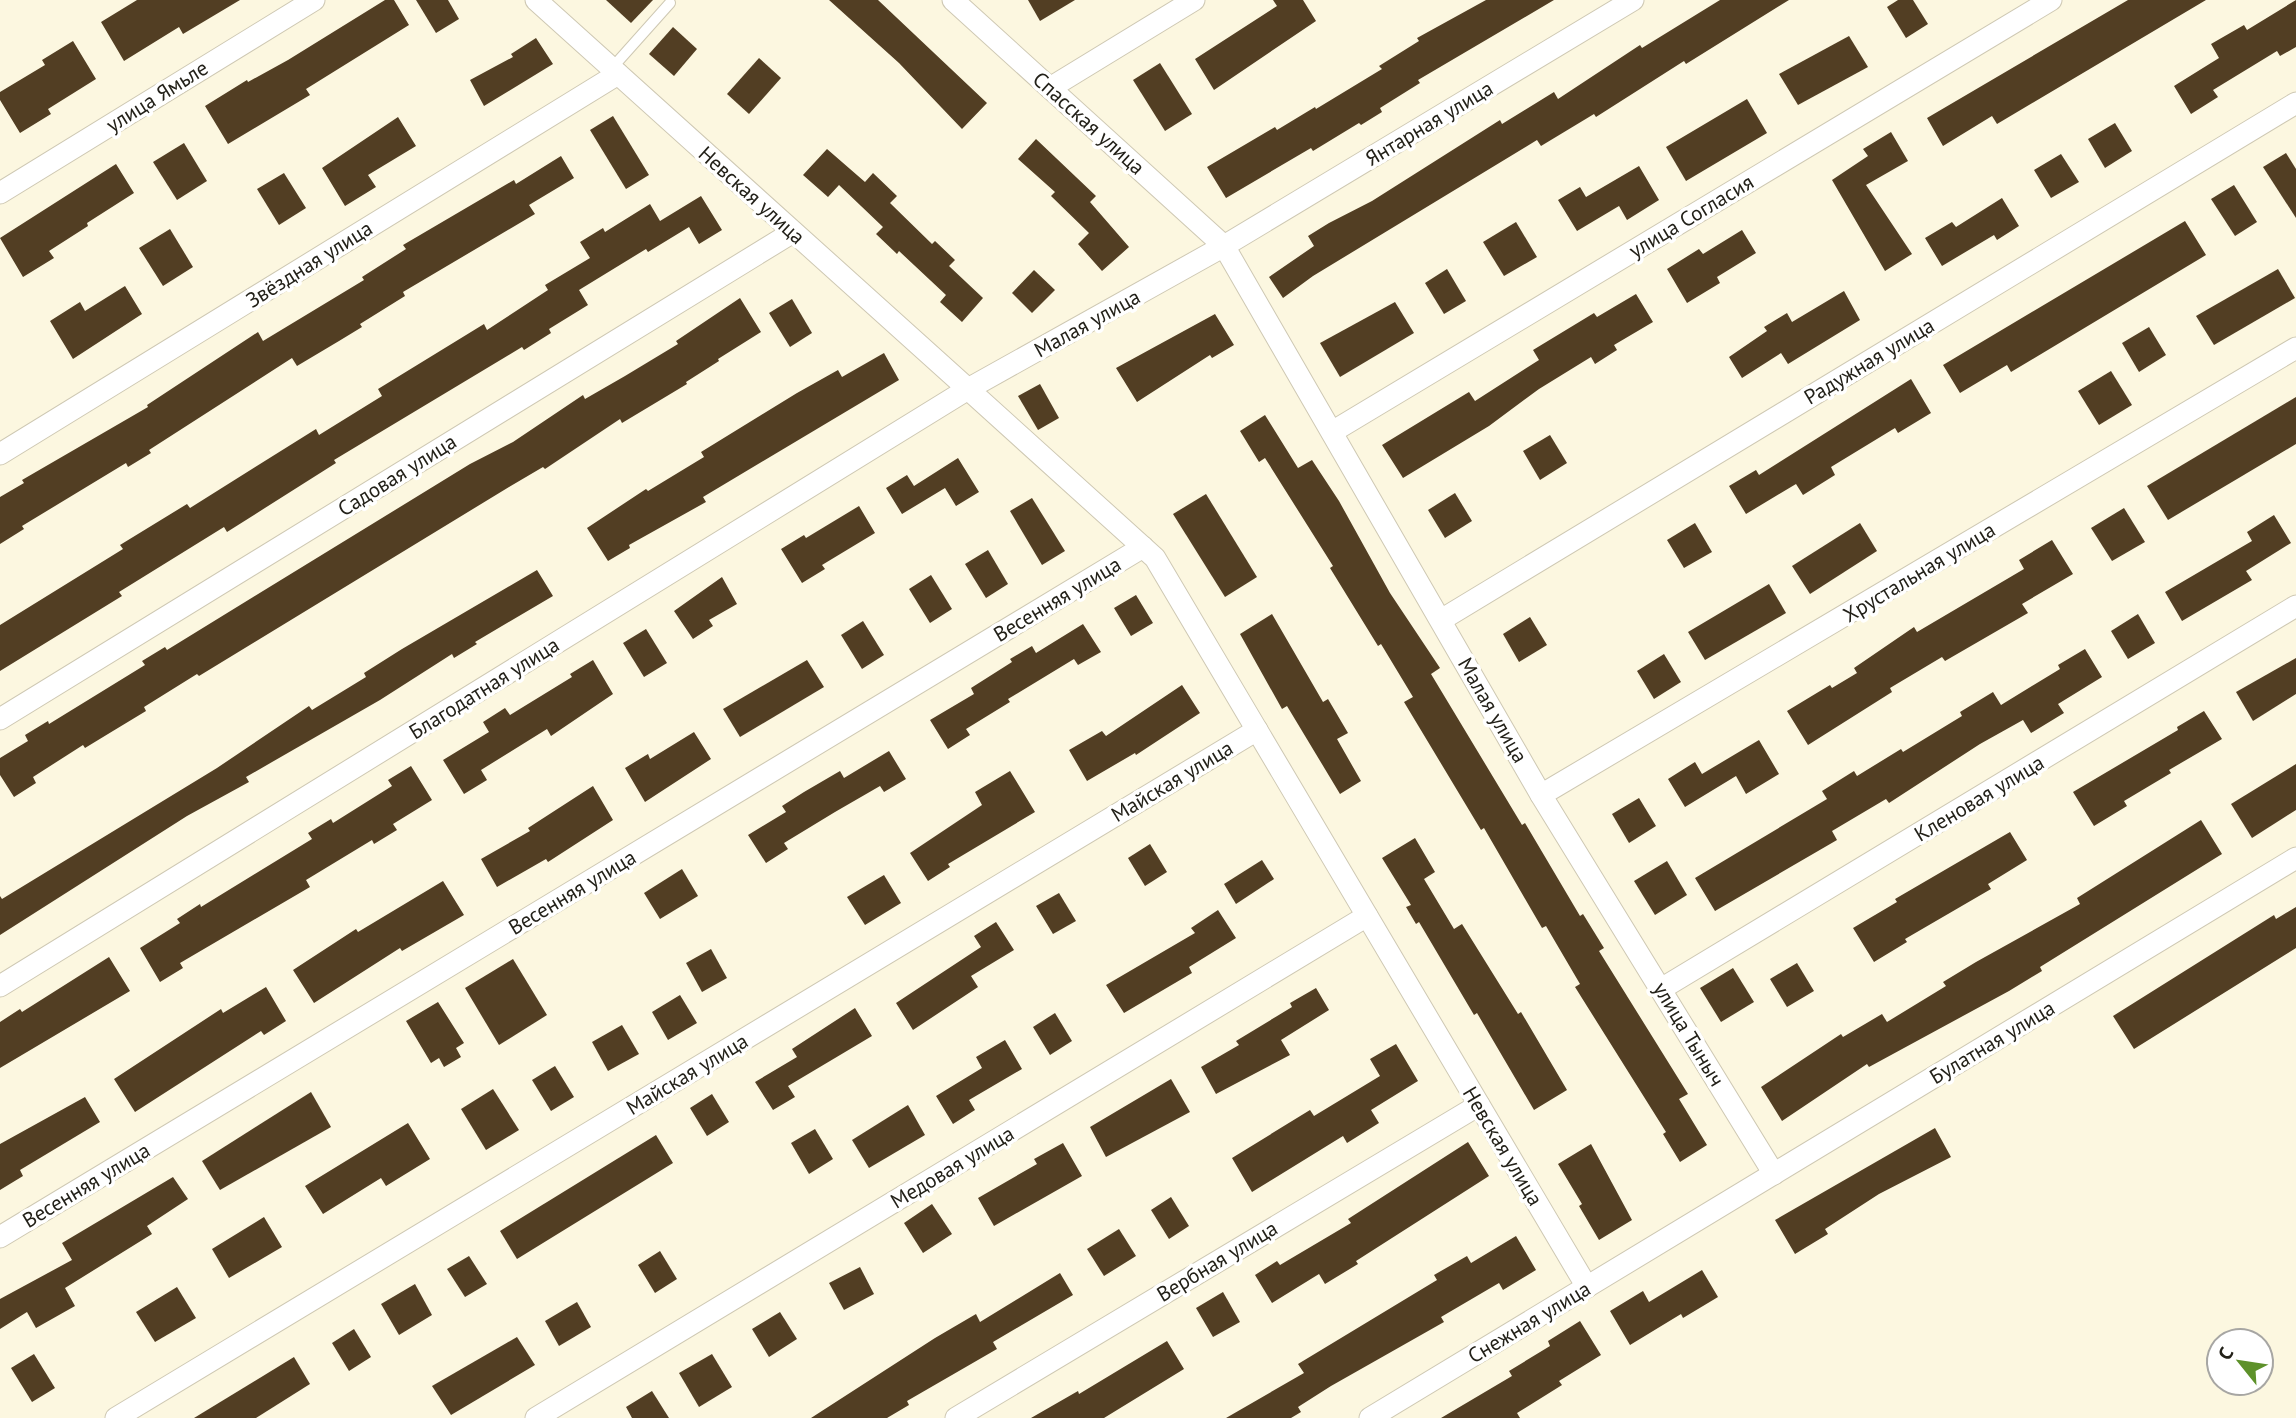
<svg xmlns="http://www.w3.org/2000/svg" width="2296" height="1418" font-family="'PT Sans',sans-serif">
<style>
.building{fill:#523e23}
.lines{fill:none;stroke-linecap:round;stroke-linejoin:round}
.lane-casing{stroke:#cec8b3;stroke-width:12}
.street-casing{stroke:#cec8b3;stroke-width:23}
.lane{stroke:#fff;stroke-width:10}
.street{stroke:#fff;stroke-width:21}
.labels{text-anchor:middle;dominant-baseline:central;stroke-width:7;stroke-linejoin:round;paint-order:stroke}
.street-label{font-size:21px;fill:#232119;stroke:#fff}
</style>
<rect width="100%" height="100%" fill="#fcf7e0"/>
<g class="building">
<polygon points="137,0 240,0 183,34 179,27 124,61 101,22"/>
<polygon points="385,0 394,0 409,25 306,89 310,95 228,144 205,106 247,80 248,82 288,60"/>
<polygon points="416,0 448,0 459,19 436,33"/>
<polygon points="606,0 653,0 631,23"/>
<polygon points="829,0 878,0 987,103 962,129 899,63"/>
<polygon points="1028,0 1075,0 1040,21"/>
<polygon points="1273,0 1303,0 1316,21 1214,90 1195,59 1277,6"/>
<polygon points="1486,0 1554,0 1418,80 1420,83 1380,108 1382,112 1361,125 1359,123 1313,151 1311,148 1226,198 1207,167 1275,127 1277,130 1315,107 1316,109 1382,69 1379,66 1419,41 1417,38"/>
<polygon points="1720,0 1789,0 1686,64 1684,61 1596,117 1594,114 1541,146 1537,140 1313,276 1283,298 1269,277 1314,246 1308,236 1329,223 1372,201 1500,120 1502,124 1554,92 1558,99 1640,45 1642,48"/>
<polygon points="1898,0 1913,0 1928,24 1906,38 1887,7"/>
<polygon points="2128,0 2206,0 1997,124 1992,116 1943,146 1927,118"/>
<polygon points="2296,0 2296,47 2280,56 2277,51 2213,90 2218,97 2191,114 2174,86 2219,58 2211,44 2244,25 2247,30"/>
<polygon points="673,27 697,49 674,76 649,54"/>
<polygon points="1849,36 1868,67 1798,105 1779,74"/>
<polygon points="536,38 553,64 484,106 470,80 513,57 511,54"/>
<polygon points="73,41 96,79 48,109 51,114 20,133 0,100 0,92 45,65 42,60"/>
<polygon points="759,58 781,78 749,114 727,94"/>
<polygon points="1160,63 1192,114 1165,131 1133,80"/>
<polygon points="1747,99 1767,133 1686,181 1666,147"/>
<polygon points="613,116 649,175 626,189 590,130"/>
<polygon points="398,117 416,146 368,175 376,187 345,206 322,168"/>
<polygon points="2115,123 2132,151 2105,168 2088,139"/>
<polygon points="1891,132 1908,161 1866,185 1912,254 1885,271 1832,180 1868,156 1863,149"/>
<polygon points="1036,139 1096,196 1090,202 1129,247 1102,271 1078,244 1089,233 1051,196 1055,192 1018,159"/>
<polygon points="184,143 207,181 177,200 153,162"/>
<polygon points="827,149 865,182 873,173 897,196 890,203 932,244 935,241 955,260 949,266 983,298 962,322 940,302 946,295 899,251 897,254 876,234 883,227 839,185 828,197 803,175"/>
<polygon points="2286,153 2296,169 2296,218 2263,167"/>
<polygon points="2061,154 2079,182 2051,198 2034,170"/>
<polygon points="561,156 574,178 529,205 535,214 403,292 405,296 360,324 362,327 339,341 297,366 292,358 149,450 151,453 128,467 126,463 22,526 24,529 0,544 0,497 24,483 22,480 148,407 147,405 258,332 263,341 364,280 362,277 406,249 403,245 514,180 516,184"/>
<polygon points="116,164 134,193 87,223 88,226 49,251 54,258 23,277 0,238"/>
<polygon points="1639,166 1659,200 1627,220 1619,206 1577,231 1558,200 1580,187 1586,197"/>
<polygon points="284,173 306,208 279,225 257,189"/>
<polygon points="2234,185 2257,222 2235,236 2211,199"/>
<polygon points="701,196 722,230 699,244 689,227 648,252 646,249 579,290 588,305 549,329 551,333 524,350 522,347 334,460 336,463 227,532 224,527 119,592 122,596 0,671 0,625 123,549 120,545 187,504 190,508 316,429 319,435 382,396 378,389 484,324 487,330 548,290 545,285 590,258 580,242 603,228 605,232 650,204 660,221"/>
<polygon points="2002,198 2019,226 1997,240 1994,235 1942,266 1925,238 1952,222 1956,227"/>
<polygon points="2185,221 2206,255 2011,372 2007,365 1960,393 1943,365"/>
<polygon points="1516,222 1537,257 1504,276 1483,242"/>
<polygon points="170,229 193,267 163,286 139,248"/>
<polygon points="1742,230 1756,253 1717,277 1720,283 1687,303 1667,269 1699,249 1703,254"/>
<polygon points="1447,269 1466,301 1444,314 1425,283"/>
<polygon points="2278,269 2295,298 2214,345 2196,316"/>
<polygon points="1034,270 1055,290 1032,313 1012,293"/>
<polygon points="125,286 142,314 73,359 50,321 80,302 85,311"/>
<polygon points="1844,291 1860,320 1788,364 1781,353 1742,378 1729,357 1767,331 1764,327 1787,313 1792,322"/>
<polygon points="1636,294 1653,322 1614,345 1617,350 1595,364 1591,357 1539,389 1489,426 1403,478 1382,445 1469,392 1475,401 1539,360 1533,350 1594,313 1597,317"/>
<polygon points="740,298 761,332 718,359 719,361 686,382 687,384 622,423 620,419 545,469 543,467 509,487 199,676 197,674 144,707 146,711 108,734 85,748 83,745 33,777 36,783 14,797 0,775 0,758 28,741 25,735 48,721 49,724 145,665 142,661 165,647 167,650 470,464 513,442 583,395 585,399 625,376 678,344 676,341"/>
<polygon points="792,299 812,333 790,347 769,313"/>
<polygon points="1395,302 1414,333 1340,377 1320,343"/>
<polygon points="1215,314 1234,345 1212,358 1210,355 1137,402 1116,368"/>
<polygon points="2149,327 2166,355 2139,372 2122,343"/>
<polygon points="884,353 899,380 703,497 706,502 629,545 630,548 608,561 587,528 646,489 648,491 704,457 701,452 797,393 838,370 842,377"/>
<polygon points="2111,371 2132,405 2099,425 2078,391"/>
<polygon points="1911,379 1931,413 1898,433 1895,428 1831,467 1835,475 1803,495 1796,484 1746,514 1729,486 1756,470 1759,475"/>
<polygon points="1040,384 1059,418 1038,430 1018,396"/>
<polygon points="2296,397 2296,444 2168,520 2147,486"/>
<polygon points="1265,415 1298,468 1312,460 1339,501 1390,593 1440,668 1431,674 1522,825 1525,823 1580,916 1583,914 1604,948 1599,951 1688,1094 1679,1099 1707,1145 1680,1162 1663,1134 1666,1132 1575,987 1580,984 1546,926 1542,928 1484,828 1481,830 1404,702 1413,697 1381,644 1378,646 1330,568 1333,566 1265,458 1259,462 1240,431"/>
<polygon points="1550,435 1567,463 1540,480 1523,451"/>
<polygon points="958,458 979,492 956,506 945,488 902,514 886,488 907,475 914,486"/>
<polygon points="1455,493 1472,521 1445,538 1428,510"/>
<polygon points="1206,494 1257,577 1225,597 1173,514"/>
<polygon points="1032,498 1065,551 1042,565 1010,511"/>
<polygon points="859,506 875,533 822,565 825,569 802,583 781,549 804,535 806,538"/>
<polygon points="2124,508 2145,542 2112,561 2091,528"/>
<polygon points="2274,515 2291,543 2246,571 2252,580 2182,621 2165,592 2252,541 2247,532"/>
<polygon points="1695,523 1712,552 1684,568 1667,540"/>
<polygon points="1860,523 1877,551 1810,594 1792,566"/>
<polygon points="2052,540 2073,574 2022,604 2028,613 1945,661 1942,657 1890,688 1892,692 1808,745 1787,711 1830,685 1832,688 1857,673 1854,668 1914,627 1917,632 2024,569 2019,560"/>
<polygon points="988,550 1008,584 986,598 965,564"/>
<polygon points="537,570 553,596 475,642 477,644 454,658 452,654 380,700 246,777 249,782 187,816 0,935 0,896 2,899 217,768 309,706 312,710 366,677 364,673 402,649"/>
<polygon points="931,575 952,609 930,623 909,589"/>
<polygon points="722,577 737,604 709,620 713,626 693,639 674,611"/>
<polygon points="1769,584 1786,613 1705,660 1688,632"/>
<polygon points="1136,595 1153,623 1131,636 1114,608"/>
<polygon points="1272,614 1323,702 1328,699 1348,733 1337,739 1361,781 1340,794 1287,706 1282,709 1240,634"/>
<polygon points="2138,614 2155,643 2128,659 2111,631"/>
<polygon points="1530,617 1547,645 1519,662 1503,634"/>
<polygon points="863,621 884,655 862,669 841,635"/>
<polygon points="1083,624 1101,652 1078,665 1074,659 1008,699 1010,702 966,729 970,735 948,749 930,720 974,694 971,688 1012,662 1010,659 1032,646 1036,653"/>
<polygon points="646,629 667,663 644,677 623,643"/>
<polygon points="2085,649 2102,677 2058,704 2064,713 2031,733 2023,720 1980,744 1889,803 1886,799 1832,831 1837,840 1715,911 1695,878 1827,799 1822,791 1854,771 1857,776 1901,749 1903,752 1962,716 1960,712 1993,692 2001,705 2060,669 2058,665"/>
<polygon points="1664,654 1681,682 1654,699 1637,671"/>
<polygon points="2296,658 2296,694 2253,721 2236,692"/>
<polygon points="593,660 613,694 551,736 547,729 481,770 487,780 464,794 443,760 489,732 483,722 505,708 510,715 572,677 570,674"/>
<polygon points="807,660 824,687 740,737 723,709"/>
<polygon points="1182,685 1200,713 1136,755 1135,753 1087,781 1069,750 1102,731 1106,736"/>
<polygon points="2204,711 2222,739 2169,770 2171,773 2124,801 2127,806 2094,826 2073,792 2178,730 2177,727"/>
<polygon points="694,732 711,759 645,802 625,768 648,754 650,759"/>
<polygon points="1759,740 1779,774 1746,794 1736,776 1685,807 1668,779 1695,762 1702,774"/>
<polygon points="889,751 906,779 884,792 880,786 835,812 784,843 788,849 766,863 748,835 786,812 782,806 804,792 840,771 844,778"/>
<polygon points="2296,764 2296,810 2252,838 2231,804"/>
<polygon points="411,766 432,800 393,824 397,830 374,844 372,840 306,880 310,887 180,963 183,968 160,982 140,948 180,923 177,919 200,904 201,907 312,839 308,833 331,819 333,823 392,786 388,780"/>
<polygon points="1010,771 1035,812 948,864 950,867 928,881 910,853 982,805 975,792"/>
<polygon points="593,786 613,820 548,862 546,859 497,887 481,859 530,831 528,828"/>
<polygon points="1639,798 1656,826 1629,843 1612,814"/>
<polygon points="2201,820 2222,854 2040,967 2042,971 2009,991 1869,1067 1867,1064 1782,1121 1761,1087 1841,1034 1843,1037 1882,1014 1887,1022 1946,986 1943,982 1976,962 2080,904 2077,898"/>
<polygon points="2010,832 2027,860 1988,884 1991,889 1905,939 1907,942 1874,962 1853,928 1897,902 1895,899"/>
<polygon points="1415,838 1435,872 1424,879 1454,929 1462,924 1518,1014 1521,1012 1567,1090 1534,1110 1477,1013 1474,1015 1419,922 1416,924 1406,907 1411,905 1382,858"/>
<polygon points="1150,844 1167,872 1145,886 1128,858"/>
<polygon points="1262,860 1274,879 1236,904 1224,884"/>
<polygon points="1667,861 1687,895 1655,915 1634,881"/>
<polygon points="682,869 698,896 660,919 644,893"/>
<polygon points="884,875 901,903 865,925 847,897"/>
<polygon points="443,881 464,915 402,951 400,948 314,1003 293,970 356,929 358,932"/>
<polygon points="1059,893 1076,921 1053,934 1036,906"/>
<polygon points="2296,907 2296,948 2134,1049 2113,1016 2274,915 2276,919"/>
<polygon points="1218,910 1236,938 1189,967 1192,973 1124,1013 1106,985 1195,933 1191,928"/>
<polygon points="996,922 1014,950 971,976 978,987 913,1030 896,1003 981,947 974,936"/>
<polygon points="711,949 727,978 702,992 686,963"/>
<polygon points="109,957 130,991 0,1068 0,1022 20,1009 22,1012"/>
<polygon points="513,959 547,1015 499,1045 465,988"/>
<polygon points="1797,963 1814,991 1787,1007 1770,979"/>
<polygon points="1733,968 1754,1002 1721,1022 1700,988"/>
<polygon points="266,987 286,1021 264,1035 261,1031 135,1112 114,1079 221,1009 223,1013"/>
<polygon points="1316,988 1329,1010 1281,1040 1290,1055 1216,1094 1201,1067 1239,1045 1236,1041 1292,1007 1290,1003"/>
<polygon points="680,995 697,1023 668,1040 652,1012"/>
<polygon points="438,1002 464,1043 456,1048 461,1057 444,1067 439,1058 431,1063 406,1021"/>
<polygon points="855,1008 872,1036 788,1086 795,1097 773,1110 755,1082 797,1057 792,1049"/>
<polygon points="1055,1013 1072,1041 1050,1055 1033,1027"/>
<polygon points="622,1025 639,1054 608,1071 592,1042"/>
<polygon points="1005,1040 1022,1069 969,1100 975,1110 953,1124 936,1096 982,1068 976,1057"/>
<polygon points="1396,1044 1418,1081 1371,1110 1379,1123 1347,1143 1343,1136 1252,1192 1232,1158 1310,1110 1314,1116 1380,1076 1370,1059"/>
<polygon points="555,1066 574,1097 551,1111 532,1080"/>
<polygon points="1171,1079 1190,1112 1106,1157 1090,1127"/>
<polygon points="493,1089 519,1130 486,1150 461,1109"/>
<polygon points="311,1092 331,1127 220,1190 202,1161"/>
<polygon points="712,1094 729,1122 707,1136 690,1108"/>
<polygon points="85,1097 100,1122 20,1170 23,1176 0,1190 0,1144"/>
<polygon points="908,1105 925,1135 869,1168 852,1140"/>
<polygon points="408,1123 430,1159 386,1186 381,1178 323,1214 305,1186"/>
<polygon points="1935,1128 1951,1157 1879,1194 1825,1229 1828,1234 1795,1254 1775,1220"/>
<polygon points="815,1129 833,1159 809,1174 791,1143"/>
<polygon points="656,1135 673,1163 517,1259 500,1231"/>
<polygon points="1468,1142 1489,1176 1356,1261 1358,1264 1325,1284 1319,1274 1272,1303 1255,1275 1277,1261 1280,1265 1351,1223 1348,1219"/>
<polygon points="1063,1143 1082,1176 994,1226 978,1198 1037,1164 1034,1159"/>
<polygon points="1591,1144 1632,1220 1599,1240 1579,1206 1582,1204 1558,1164"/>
<polygon points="173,1177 188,1199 147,1226 152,1234 65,1288 75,1306 36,1328 27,1312 0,1329 0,1299 72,1260 62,1243"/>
<polygon points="1171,1197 1189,1226 1169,1239 1151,1210"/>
<polygon points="932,1204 952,1234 923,1253 904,1223"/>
<polygon points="264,1217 282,1247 229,1278 212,1249"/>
<polygon points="1119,1229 1136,1256 1104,1276 1087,1249"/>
<polygon points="1516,1236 1536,1270 1503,1290 1499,1283 1441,1317 1444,1322 1331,1386 1298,1407 1301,1412 1291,1418 1226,1418 1304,1373 1298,1364 1437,1280 1434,1275 1467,1256 1471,1263"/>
<polygon points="660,1251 677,1279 655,1293 638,1265"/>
<polygon points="469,1256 487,1284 465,1297 447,1269"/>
<polygon points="860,1267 874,1294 844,1310 829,1283"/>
<polygon points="1702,1270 1718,1297 1683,1318 1681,1314 1630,1345 1610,1311 1643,1291 1649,1302"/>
<polygon points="1060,1273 1073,1295 993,1342 997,1349 907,1401 909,1405 887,1418 811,1418 935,1338 976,1314 980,1322"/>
<polygon points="415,1284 432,1315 399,1335 381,1304"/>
<polygon points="177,1287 196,1318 155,1342 136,1312"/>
<polygon points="1223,1292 1240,1322 1213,1337 1196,1308"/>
<polygon points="577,1302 591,1327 559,1346 545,1321"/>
<polygon points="780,1312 797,1339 769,1357 752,1329"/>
<polygon points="1580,1321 1601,1355 1559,1381 1562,1385 1517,1413 1520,1418 1441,1418 1512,1376 1509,1371 1550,1346 1548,1341"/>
<polygon points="354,1329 371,1357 349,1371 332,1343"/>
<polygon points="517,1337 535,1365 451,1415 432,1386"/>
<polygon points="1167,1341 1184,1369 1104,1418 1031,1418 1078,1391 1079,1394"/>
<polygon points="34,1354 55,1388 32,1402 11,1368"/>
<polygon points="712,1354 732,1387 699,1407 679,1373"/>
<polygon points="294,1357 310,1384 256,1418 194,1418"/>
<polygon points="652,1391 669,1418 632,1418 626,1407"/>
</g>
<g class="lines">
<g class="lane-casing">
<polyline id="lane" points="612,68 670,3"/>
</g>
<g class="street-casing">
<g id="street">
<polyline points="953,0 1224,246 1633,0"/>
<polyline points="1050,88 1194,0"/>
<polyline points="0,193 314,0"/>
<polyline points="1332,432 2051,0"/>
<polyline points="0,454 618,74"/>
<polyline points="1441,620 2296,103"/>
<polyline points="0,719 793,232"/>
<polyline points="1541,795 2296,348"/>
<polyline points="0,986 968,389 536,0"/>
<polyline points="1661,989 2296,606"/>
<polyline points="0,1237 1143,547"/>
<polyline points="1587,1287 1155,558 968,389 1224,246 1541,795 1774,1174"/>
<polyline points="116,1418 1257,730"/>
<polyline points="536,1418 1367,916"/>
<polyline points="956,1418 1479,1105"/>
<polyline points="1370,1418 2296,858"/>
</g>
</g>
<use href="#lane" class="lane"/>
<use href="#street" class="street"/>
</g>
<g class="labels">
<g class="street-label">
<text transform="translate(157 96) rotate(-32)">улица Ямьле</text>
<text transform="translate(1089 123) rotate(42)">Спасская улица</text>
<text transform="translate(1429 123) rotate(-31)">Янтарная улица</text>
<text transform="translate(752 195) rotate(42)">Невская улица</text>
<text transform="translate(1691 216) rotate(-31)">улица Согласия</text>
<text transform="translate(309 264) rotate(-32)">Звёздная улица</text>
<text transform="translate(1087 323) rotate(-29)">Малая улица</text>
<text transform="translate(1869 361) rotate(-31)">Радужная улица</text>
<text transform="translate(397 475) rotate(-32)">Садовая улица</text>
<text transform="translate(1919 572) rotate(-31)">Хрустальная улица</text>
<text transform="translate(1057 599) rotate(-31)">Весенняя улица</text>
<text transform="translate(484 688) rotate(-32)">Благодатная улица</text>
<text transform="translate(1493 710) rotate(60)">Малая улица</text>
<text transform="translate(1172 781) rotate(-31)">Майская улица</text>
<text transform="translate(1979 798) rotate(-31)">Кленовая улица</text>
<text transform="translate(572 892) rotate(-31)">Весенняя улица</text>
<text transform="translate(1689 1034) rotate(59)">улица Тыныч</text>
<text transform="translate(1992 1042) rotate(-31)">Булатная улица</text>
<text transform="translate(687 1074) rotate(-31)">Майская улица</text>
<text transform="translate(1503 1146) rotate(59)">Невская улица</text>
<text transform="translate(952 1167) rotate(-31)">Медовая улица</text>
<text transform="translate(86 1185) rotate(-31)">Весенняя улица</text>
<text transform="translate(1217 1261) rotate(-31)">Вербная улица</text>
<text transform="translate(1529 1322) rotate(-31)">Снежная улица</text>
</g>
</g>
<g transform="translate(2240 1362) rotate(300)"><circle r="33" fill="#ffffff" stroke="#a7a6a3" stroke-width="2"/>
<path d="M0-5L12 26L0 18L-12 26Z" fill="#5d912a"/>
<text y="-10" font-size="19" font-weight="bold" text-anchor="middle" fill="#232119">С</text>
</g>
</svg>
